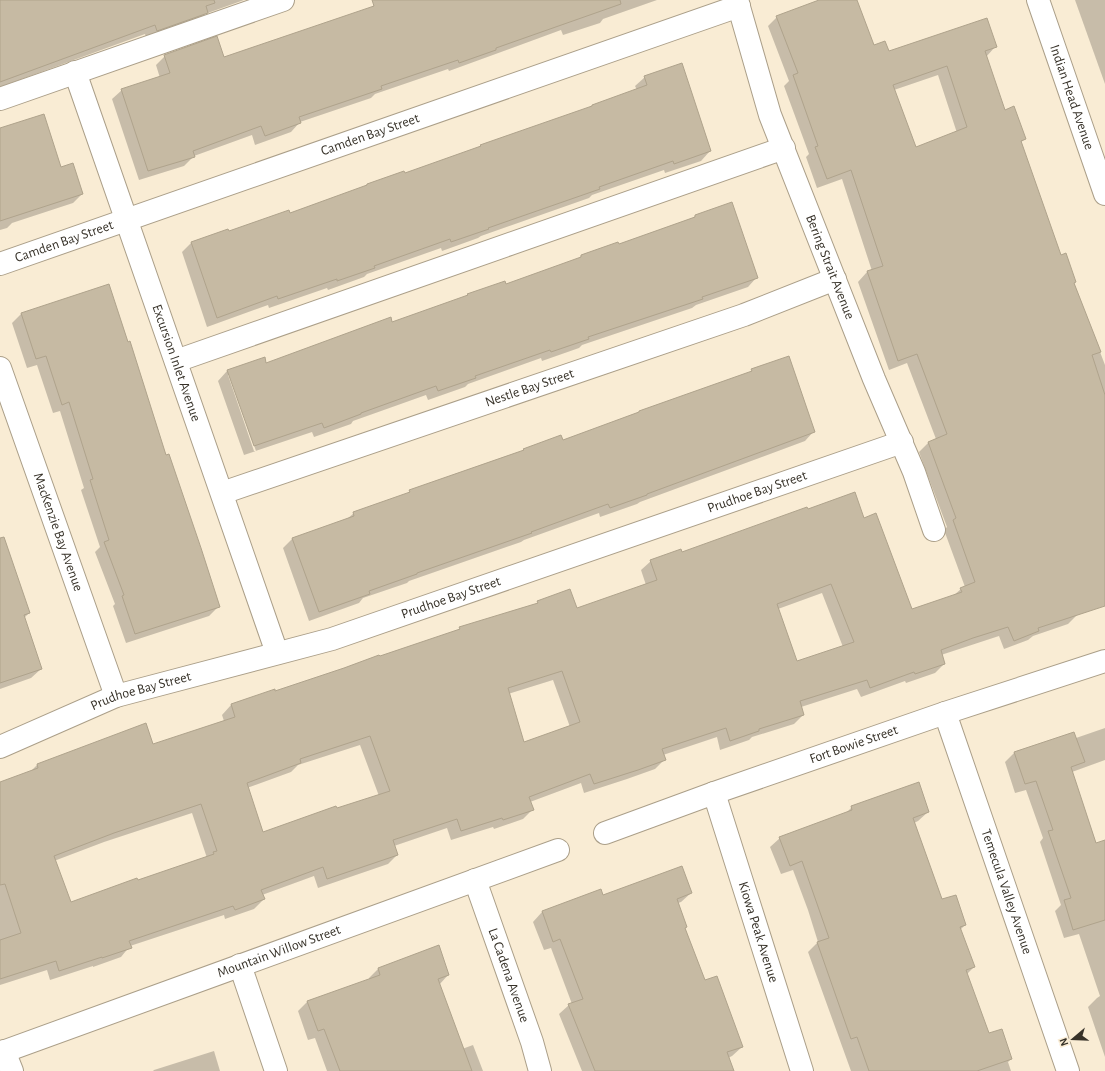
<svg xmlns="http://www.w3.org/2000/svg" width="1105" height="1071" font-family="'Alegreya Sans',sans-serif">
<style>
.shadow{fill:#0003;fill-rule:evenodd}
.building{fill:#c6baa3;stroke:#afa38c;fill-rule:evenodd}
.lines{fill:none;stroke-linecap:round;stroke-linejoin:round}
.minor-casing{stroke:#ab9f89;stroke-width:24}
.minor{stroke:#fff;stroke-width:22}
.labels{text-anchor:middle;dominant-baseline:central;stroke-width:3.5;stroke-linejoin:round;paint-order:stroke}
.street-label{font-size:14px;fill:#373229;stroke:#f9ecd4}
</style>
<rect width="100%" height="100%" fill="#f9ecd4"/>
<g class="shadow">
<polygon points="0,0 244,0 205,14 198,22 147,40 145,34 0,87"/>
<polygon points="388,0 657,0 603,19 600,23 563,35 561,30 449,71 448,69 375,94 371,98 300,122 291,132 255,145 252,135 194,156 184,166 139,180 112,99 122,90 160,78 156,65 165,56 224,59 370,9 374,5"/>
<path d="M822,0H856L874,46L888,52L995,47L986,57L1004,111L1025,139L1020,143L1060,256L1075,282L1074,284L1105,365V605L1077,615L1068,624L1033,636L1028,640L1004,649L999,636L941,655L944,664L935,673L906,683L905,681L861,697L857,689L801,707L803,715L794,724L752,737L749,740L720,750L717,737L663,755L665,759L655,769L627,779L584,793L581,783L530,802L533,809L523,819L494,829L493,827L451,840L447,828L394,846L397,855L388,864L318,888L314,876L262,895L264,899L254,909L225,919L224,915L130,946L121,957L93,967V966L50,980L47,970L0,985V783L30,772L37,765L146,725L153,745L224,721L222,715L231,705L274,690L275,692L379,658L458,630L460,628L535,605L538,602L576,609L646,585L641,570L651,561L682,553L807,510L864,519L912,610L953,596L961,589L965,587L944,530L947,527L919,452L928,443L936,439L907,363L889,370L858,282L867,272L872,271L842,179L817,188L806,157L809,154L784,86L789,81L768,26L777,17ZM938,75L957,133L915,148L894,90ZM822,593L843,647L796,662L778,609ZM553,680L570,727L523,743L508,694ZM360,745L379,796L263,834L247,788L291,772L298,765ZM192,813L207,858L70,904L54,861L104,842Z"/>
<polygon points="1075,0 1105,0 1105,84"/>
<polygon points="645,77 710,151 701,161 665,173 664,170 592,195 589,198 481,236 478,238 442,251 441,248 367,274 364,277 328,290 327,288 269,308 268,305 207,327 182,252 191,243 228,230 229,232 289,214 365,187 367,184 405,175 478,148 481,146 590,108 592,106 637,90 635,86"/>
<polygon points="0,130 61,168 82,194 73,203 12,223 7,228 0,230"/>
<path d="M695,216L757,277L748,287L696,305L692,308L582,345L579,348L542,361L541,358L468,384L465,387L428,400L426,395L353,421L351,424L314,437L312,432L244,455L218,381L227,371L264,359L266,364L392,323L465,297L468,295L504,282L505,285L579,259L581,256L618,245L693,218ZM228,375H230L256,451H254Z"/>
<polygon points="21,314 165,457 219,606 209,616 126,643 113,606 115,604 95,552 100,547 81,490 84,488 60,411 53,413 37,365 27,368 12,323"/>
<polygon points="752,370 814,431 805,441 640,502 637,504 600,517 599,513 524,540 521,542 409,581 407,583 363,598 359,603 309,621 283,548 292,539 347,519 354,513 407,494 410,491 521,452 524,450 562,441 748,374"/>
<polygon points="0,559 29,613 24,618 41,669 31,678 0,689"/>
<polygon points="1105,728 1105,760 1072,772 1096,844 1105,841 1105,1057 1088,1007 1097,998 1100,996 1079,934 1064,938 1055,911 1061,905 1040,842 1043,838 1026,790 1015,793 1005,762 1014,753 1074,733 1076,738"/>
<polygon points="852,807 928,812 918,821 914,823 942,901 965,925 960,930 974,967 966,975 988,1035 1011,1059 1008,1062 1011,1071 851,1071 808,952 818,942 808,910 793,870 781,874 770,847 780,838 845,814"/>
<polygon points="600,890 602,896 691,893 681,902 678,903 685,928 704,982 742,1047 732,1056 728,1058 733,1071 582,1071 559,1014 569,1005 572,1004 551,948 544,950 533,922 542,912"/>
<polygon points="438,946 448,975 439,985 462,1049 473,1045 483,1071 327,1071 315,1038 308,1040 298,1011 307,1002 369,980 369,978 378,969"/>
<polygon points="214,1051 220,1071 153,1071 154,1070"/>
</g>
<g class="building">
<polygon points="0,0 214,0 215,3 206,6 208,13 157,31 155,25 0,82"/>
<polygon points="372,0 620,0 621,4 496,48 496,50 459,63 458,60 381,86 382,89 299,117 301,123 265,136 261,126 193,151 195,157 148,171 121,89 170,73 164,55 217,36 224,57 374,6"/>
<path d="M819,0H857L874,45L885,41L889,51L987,18L997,47L985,51L1005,110L1014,106L1026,139L1021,141L1061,255L1066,253L1076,282L1074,283L1101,352L1092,355L1105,395V606L1038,628L1039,631L1014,641L1008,627L973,638L941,650L945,664L915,674L914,672L870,688L867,680L800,701L804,715L759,729V731L730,741L726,728L662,749L666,760L638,770L594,784L590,774L529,797L534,810L503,820L502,818L461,831L457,819L393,840L398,855L327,879L323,867L261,890L265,899L235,910L233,906L129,941L132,948L102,958V957L59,971L56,961L0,979V940L21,933L5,884L0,885V782L38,768L37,764L146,723L153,744L235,717L231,704L275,689V691L344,668L379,655L380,656L460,629L459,627L538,603L537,601L570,589L577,608L657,580L650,560L681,549L682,552L807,507L808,509L855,492L864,518L876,513L912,609L962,592L960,588L975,582L953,520L956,518L928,442L947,434L917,354L898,361L867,271L883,266L851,170L827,179L815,147L818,146L793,75L798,73L776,16ZM947,66L967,127L916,147L893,85ZM831,584L854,642L797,661L777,604ZM562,671L580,722L524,742L508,688ZM370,736L390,791L337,808L336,806L263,832L247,783L301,763L300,759ZM201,804L217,851L213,852L214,854L138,880L137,878L71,902L54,856L114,833Z"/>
<polygon points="682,63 711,151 674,164 673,161 599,187 600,189 488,228 489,229 451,242 450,239 374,266 375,268 337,281 337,279 278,299 277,296 217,318 191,242 228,229 229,231 289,210 290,213 367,185 367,184 404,171 405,173 481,146 480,145 592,106 592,105 647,85 644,76"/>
<polygon points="44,114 61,167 73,163 83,194 0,221 0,128"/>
<polygon points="732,202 758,278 702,297 703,299 588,337 589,339 551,352 550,350 475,376 476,378 438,391 436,386 361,413 361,414 324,428 322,423 254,446 227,370 265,357 266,363 391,317 392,322 468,295 467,294 505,281 506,284 581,257 581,255 618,242 619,244 695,217 695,215"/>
<polygon points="109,284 128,342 130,341 166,455 169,454 201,548 220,607 135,634 122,596 124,595 104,542 109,540 90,480 93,479 69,402 62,405 46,356 36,359 21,313"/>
<polygon points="789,356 815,432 647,494 647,495 610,508 608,504 531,532 532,533 417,573 417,574 369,591 370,594 319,612 292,538 354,516 353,512 410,492 409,490 524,450 523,449 561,435 563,440 639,412 639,411 752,371 751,369"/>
<polygon points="4,537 30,613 24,615 42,669 0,683 0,538"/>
<polygon points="1074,732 1085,762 1071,767 1096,843 1105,840 1105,920 1073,930 1064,900 1071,898 1048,831 1053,830 1036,781 1025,784 1014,752"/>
<polygon points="919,782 929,812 913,818 942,899 956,895 966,925 960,927 975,967 966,970 989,1033 1002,1029 1012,1059 977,1071 869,1071 857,1037 851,1039 817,942 829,938 802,861 790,866 779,837 852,810 851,806"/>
<polygon points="682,866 692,893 677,899 687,927 685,928 705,980 717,976 743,1047 727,1052 734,1071 595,1071 568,1004 583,999 560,939 553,942 542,911 601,889 603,895"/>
<polygon points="439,945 449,975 438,979 472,1071 340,1071 324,1029 318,1031 307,1001 380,975 378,968"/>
</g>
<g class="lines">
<g class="minor-casing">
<g id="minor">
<path id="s1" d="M737,0L770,115L874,379L914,472L934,530"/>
<path id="s2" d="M1038,0L1105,194"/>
<path id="s3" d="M75,72L277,653"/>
<polyline points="0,99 283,0"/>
<path id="s4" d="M0,264L739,6"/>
<polyline points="176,361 784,148"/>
<path id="s5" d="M0,368L116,696"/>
<path id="s6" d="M222,493L744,315L835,279"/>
<path id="s7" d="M945,713L1068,1071"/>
<path id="s8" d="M0,747L116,696L332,639L902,442"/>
<path id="s9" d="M714,793L802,1071"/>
<path id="s10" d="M605,833L714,793L945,713L1105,661"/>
<path id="s11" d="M475,880L532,1042L540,1071"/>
<polyline points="240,965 276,1071"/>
<polyline points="4,1051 12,1071"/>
<path id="s12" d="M0,1053L558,850"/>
</g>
</g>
<use href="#minor" class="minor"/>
</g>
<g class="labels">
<g class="street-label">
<text stroke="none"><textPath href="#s2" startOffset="103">Indian Head Avenue</textPath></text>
<text stroke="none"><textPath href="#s4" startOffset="392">Camden Bay Street</textPath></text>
<text stroke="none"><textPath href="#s4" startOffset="68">Camden Bay Street</textPath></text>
<text stroke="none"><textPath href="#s1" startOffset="283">Bering Strait Avenue</textPath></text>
<text stroke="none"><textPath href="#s3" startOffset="308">Excursion Inlet Avenue</textPath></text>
<text stroke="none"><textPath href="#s6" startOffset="325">Nestle Bay Street</textPath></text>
<text stroke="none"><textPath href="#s8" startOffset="800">Prudhoe Bay Street</textPath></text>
<text stroke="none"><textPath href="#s5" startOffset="174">MacKenzie Bay Avenue</textPath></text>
<text stroke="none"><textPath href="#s8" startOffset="476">Prudhoe Bay Street</textPath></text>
<text stroke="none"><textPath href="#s8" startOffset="152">Prudhoe Bay Street</textPath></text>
<text stroke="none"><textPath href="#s10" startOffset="264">Fort Bowie Street</textPath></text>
<text stroke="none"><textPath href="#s7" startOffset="189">Temecula Valley Avenue</textPath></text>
<text stroke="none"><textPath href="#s9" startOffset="146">Kiowa Peak Avenue</textPath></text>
<text stroke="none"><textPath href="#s12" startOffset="297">Mountain Willow Street</textPath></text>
<text stroke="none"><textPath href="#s11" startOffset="101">La Cadena Avenue</textPath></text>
</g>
</g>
<g transform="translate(1073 1039) rotate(251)" stroke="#f9ecd4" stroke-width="3" paint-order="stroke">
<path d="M0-3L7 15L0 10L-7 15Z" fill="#373229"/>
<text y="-6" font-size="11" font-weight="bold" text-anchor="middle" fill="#373229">N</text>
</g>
</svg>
